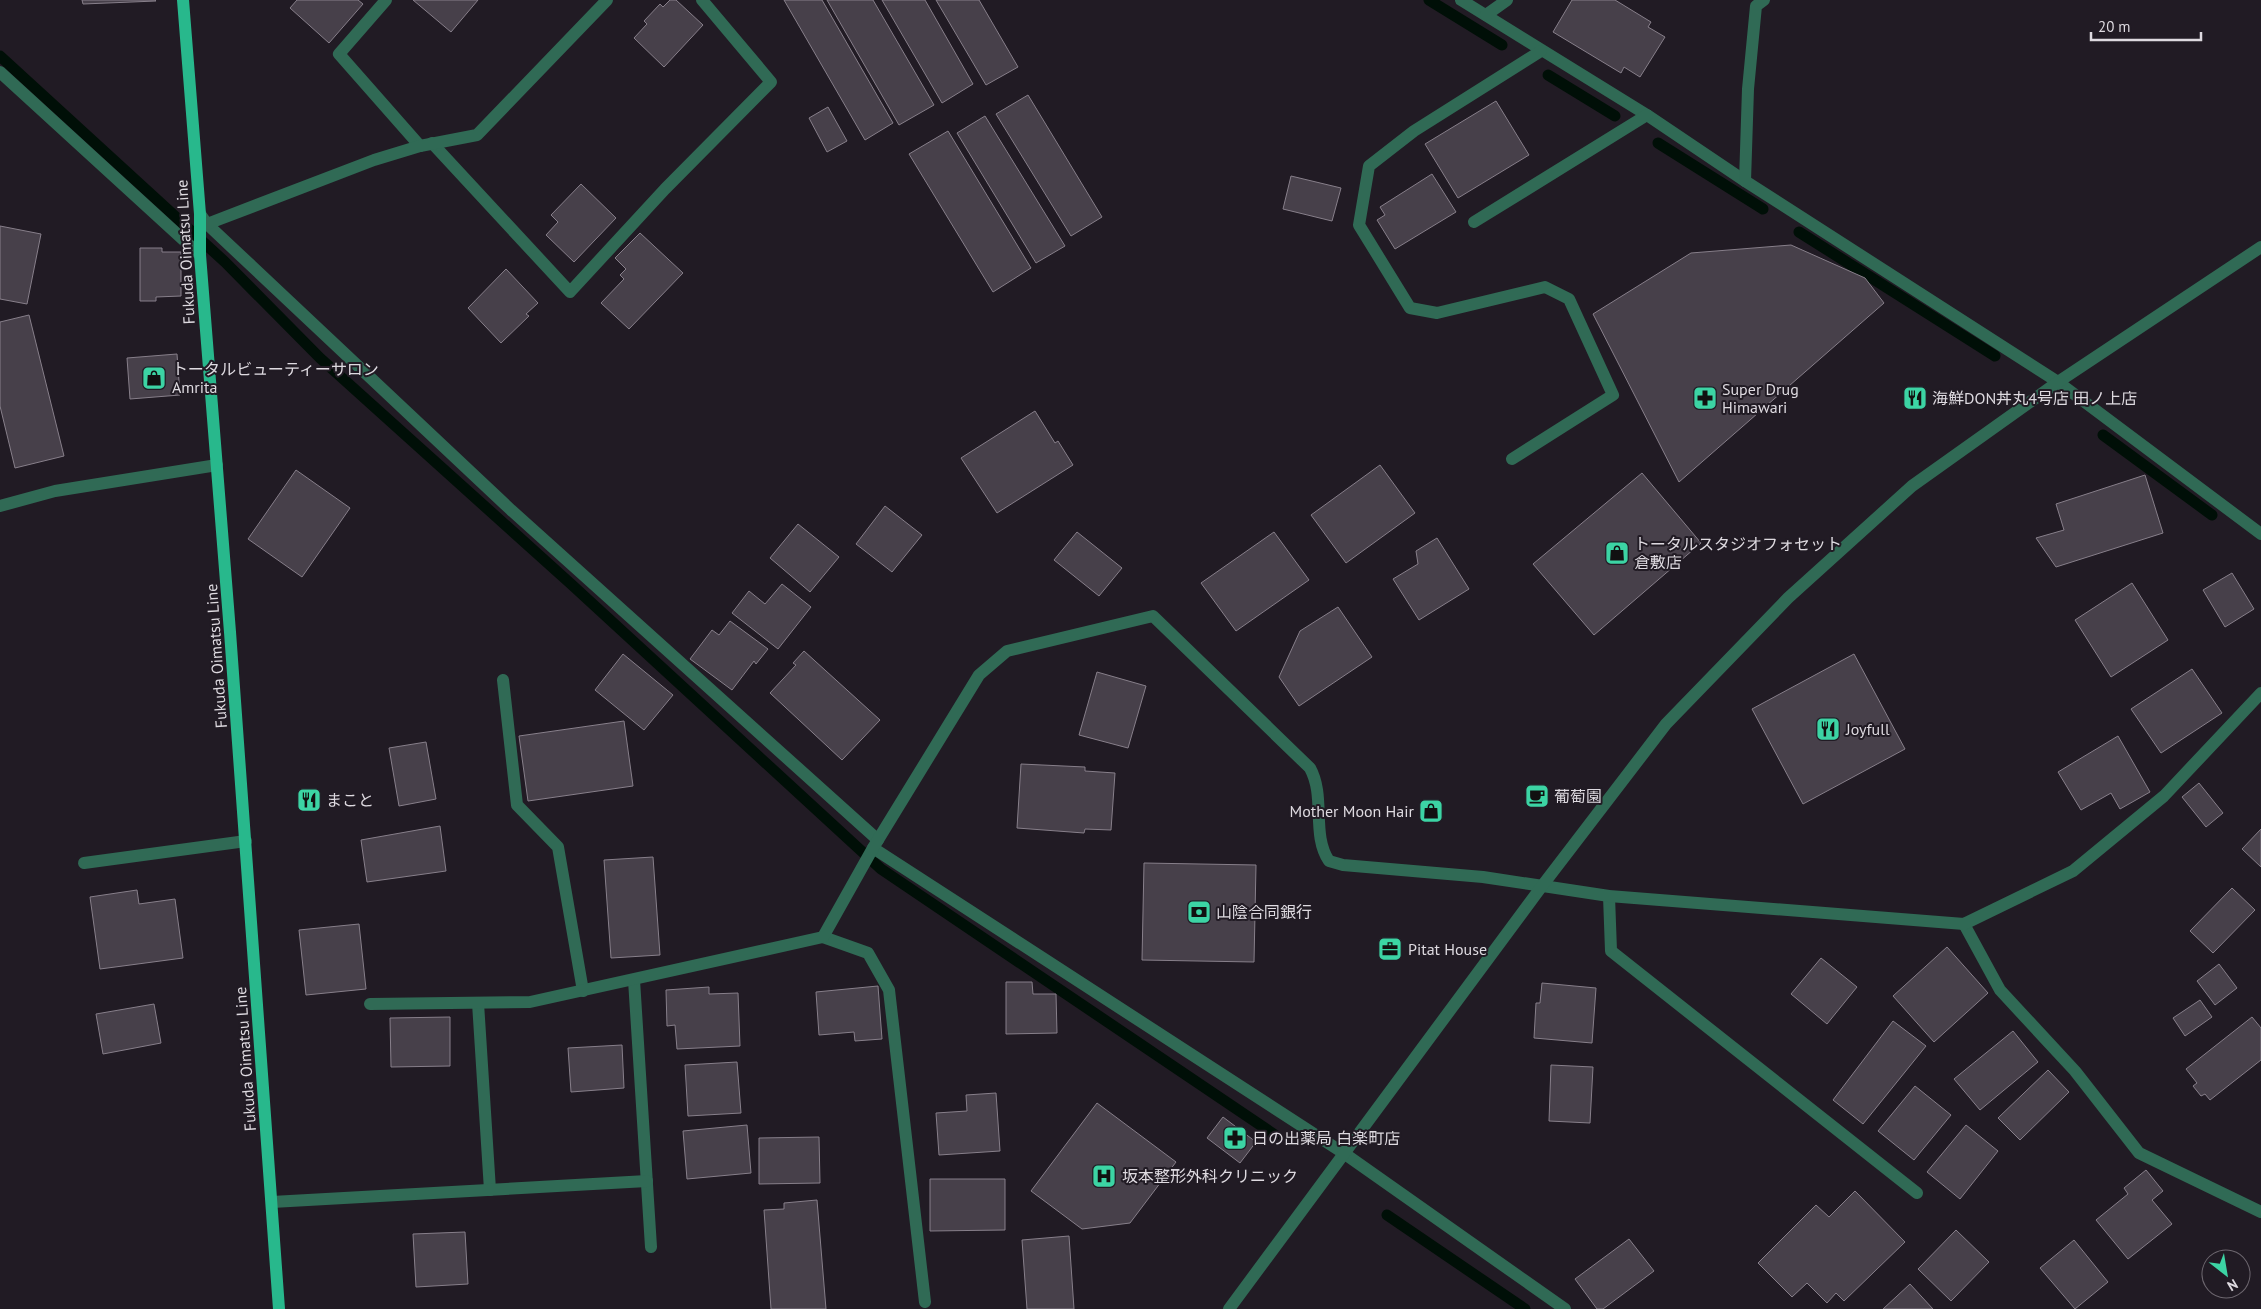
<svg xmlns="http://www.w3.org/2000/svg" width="2261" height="1309" font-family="'PT Sans','Noto Sans JP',sans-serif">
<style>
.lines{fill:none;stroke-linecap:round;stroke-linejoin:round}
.stream{stroke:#000f07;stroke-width:11}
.building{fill:#47404a;stroke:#877f8a}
.minor{stroke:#306a55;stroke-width:12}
.major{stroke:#28b88c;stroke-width:12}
.labels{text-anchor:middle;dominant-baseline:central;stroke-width:4;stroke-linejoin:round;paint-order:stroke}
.street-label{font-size:16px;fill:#dedae0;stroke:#211b24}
.poi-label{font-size:16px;fill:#dedae0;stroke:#211b24;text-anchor:start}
</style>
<rect width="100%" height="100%" fill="#211b24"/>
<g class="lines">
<g class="stream">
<polyline points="1429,0 1502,45"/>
<polyline points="0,56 225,262 320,358 571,584 881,869 1275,1135"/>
<polyline points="1548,75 1615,116"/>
<polyline points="1658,143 1763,209"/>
<polyline points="1799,232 1995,356"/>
<polyline points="2103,435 2212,515"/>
<polyline points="1387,1215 1525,1309"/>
</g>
</g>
<g class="building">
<polygon points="82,0 155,0 156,1 83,4"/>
<polygon points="297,0 358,0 363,4 329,43 290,8"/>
<polygon points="413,0 478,0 451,32"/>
<polygon points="670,0 676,0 703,25 664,67 634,38 647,24 644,21 660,4 663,7"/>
<polygon points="784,0 822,0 893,123 865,140"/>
<polygon points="827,0 873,0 934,105 899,125"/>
<polygon points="882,0 925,0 973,84 942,103"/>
<polygon points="936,0 979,0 1018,67 986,85"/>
<polygon points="1572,0 1615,0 1651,22 1648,27 1665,37 1640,77 1624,67 1621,73 1553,32"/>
<polygon points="1028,95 1102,217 1071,236 996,114"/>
<polygon points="1496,101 1529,155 1458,198 1425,144"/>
<polygon points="828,107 847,141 827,152 809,118"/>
<polygon points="985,116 1065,246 1036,263 957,133"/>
<polygon points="948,131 1031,268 993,292 909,154"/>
<polygon points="1432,174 1456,212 1395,249 1377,220 1385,215 1380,207"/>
<polygon points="1291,176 1341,188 1332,221 1283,209"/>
<polygon points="581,184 616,218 574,262 546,235 558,222 551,215"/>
<polygon points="0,226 41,234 27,304 0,299"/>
<polygon points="640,233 683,273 629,329 601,303 624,279 620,275 626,269 615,258"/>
<polygon points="1791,245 1865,278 1884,303 1679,482 1593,314 1691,253"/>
<polygon points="140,248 162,248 162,252 181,252 181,296 156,297 156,301 140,301"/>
<polygon points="506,269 538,303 526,314 529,316 501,343 468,308"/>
<polygon points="29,315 64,456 15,468 0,406 0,322"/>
<polygon points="177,354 180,395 130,399 127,358"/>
<polygon points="1035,411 1055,443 1058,441 1073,465 997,513 961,458"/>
<polygon points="1380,465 1415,513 1346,563 1311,515"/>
<polygon points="296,470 350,508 302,577 248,539"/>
<polygon points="1642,473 1701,543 1594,635 1533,564"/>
<polygon points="2145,475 2163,533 2056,567 2036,538 2064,530 2056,504"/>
<polygon points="885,506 922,535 892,572 856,544"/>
<polygon points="798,524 839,557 810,592 770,558"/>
<polygon points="1077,532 1122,568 1099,596 1054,560"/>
<polygon points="1274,532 1309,580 1236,631 1201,583"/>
<polygon points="1437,538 1469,589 1419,620 1393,579 1418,564 1416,551"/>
<polygon points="2232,573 2254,609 2225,627 2203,590"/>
<polygon points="2132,583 2168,640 2111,677 2075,620"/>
<polygon points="782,584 811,607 778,649 732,613 749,591 765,604"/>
<polygon points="1338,607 1372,657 1299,706 1279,677 1300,631"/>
<polygon points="730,621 768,649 756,664 754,661 732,690 690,659 712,630 719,635"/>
<polygon points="804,651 880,720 842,760 770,693 796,665 793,663"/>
<polygon points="623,654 673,695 644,730 595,690"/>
<polygon points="1854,654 1905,749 1803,804 1752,709"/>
<polygon points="2192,669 2222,713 2161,753 2131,709"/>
<polygon points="1097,672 1146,686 1128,748 1079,735"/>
<polygon points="624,721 633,786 528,801 519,736"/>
<polygon points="2118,736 2150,792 2120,809 2111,793 2081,810 2058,772"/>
<polygon points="426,742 436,799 399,806 389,748"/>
<polygon points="1021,764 1085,767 1085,771 1115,773 1111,830 1085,829 1084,833 1017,828"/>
<polygon points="2199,783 2223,813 2206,827 2182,797"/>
<polygon points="440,826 446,871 367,882 361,840"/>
<polygon points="2261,829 2261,867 2242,849"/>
<polygon points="653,857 660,955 611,958 604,860"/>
<polygon points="1144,863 1256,865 1254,962 1142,960"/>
<polygon points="2232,888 2255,910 2213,953 2190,931"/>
<polygon points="137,890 139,904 175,899 183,958 100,969 90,897"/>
<polygon points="359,924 366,989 306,995 299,930"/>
<polygon points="1947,947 1988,993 1934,1042 1893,996"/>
<polygon points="1821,958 1857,987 1827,1024 1791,994"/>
<polygon points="2219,964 2237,988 2215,1005 2197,981"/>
<polygon points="1006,982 1032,982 1033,994 1056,994 1057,1033 1006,1034"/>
<polygon points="1542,983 1596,988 1592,1043 1534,1038 1536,1003 1540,1003"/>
<polygon points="878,986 882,1039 855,1041 854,1032 819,1035 816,992"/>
<polygon points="709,987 709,994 738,993 740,1046 677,1049 675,1025 667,1026 666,990"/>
<polygon points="2200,1000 2212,1017 2185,1036 2173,1018"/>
<polygon points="154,1004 161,1043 103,1054 96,1014"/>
<polygon points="450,1017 450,1066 391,1067 390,1018"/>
<polygon points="2252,1017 2261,1028 2261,1060 2210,1100 2205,1094 2201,1096 2193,1086 2197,1083 2186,1069"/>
<polygon points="1893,1021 1926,1046 1863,1124 1833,1100"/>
<polygon points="2013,1031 2038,1062 1980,1110 1954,1079"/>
<polygon points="622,1045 624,1088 571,1092 568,1048"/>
<polygon points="737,1062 741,1113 688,1116 685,1065"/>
<polygon points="1551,1065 1593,1067 1590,1123 1549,1121"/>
<polygon points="2048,1070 2069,1092 2020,1140 1998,1118"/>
<polygon points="1915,1086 1951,1115 1914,1160 1878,1131"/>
<polygon points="996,1093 1000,1151 939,1155 936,1113 967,1111 966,1095"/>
<polygon points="1097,1103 1176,1162 1130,1223 1082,1229 1031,1191"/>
<polygon points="1223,1117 1256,1142 1240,1163 1207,1138"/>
<polygon points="747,1125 751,1173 687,1179 683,1131"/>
<polygon points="1966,1125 1998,1151 1960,1199 1927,1172"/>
<polygon points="819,1137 820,1183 759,1184 759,1138"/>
<polygon points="2146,1170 2163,1191 2152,1200 2172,1224 2128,1259 2096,1220 2128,1194 2124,1188"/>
<polygon points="930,1179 1005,1179 1005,1230 930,1231"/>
<polygon points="1855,1191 1905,1242 1844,1301 1836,1293 1827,1303 1807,1283 1792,1297 1758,1263 1816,1205 1829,1217"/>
<polygon points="817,1200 826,1309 771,1309 764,1210 784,1209 784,1203"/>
<polygon points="1956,1230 1989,1262 1951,1301 1918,1269"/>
<polygon points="465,1232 468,1284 416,1287 413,1234"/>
<polygon points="1069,1236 1074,1309 1027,1309 1022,1240"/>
<polygon points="1629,1239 1654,1271 1603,1309 1597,1309 1575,1279"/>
<polygon points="2074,1240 2108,1282 2075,1309 2040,1268"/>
<polygon points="1910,1284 1933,1309 1883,1309"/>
</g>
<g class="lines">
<g class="minor">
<polyline points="386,0 339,54 420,146"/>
<polyline points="1461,0 1647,115 1745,181 2058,382 2261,534"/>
<polyline points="1486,15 1507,0"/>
<polyline points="0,72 200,255"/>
<polyline points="432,143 570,292 665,189 771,82 702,0"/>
<polyline points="1745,181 1748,89 1756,6 1764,0"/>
<polyline points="200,214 207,224 511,510 878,840"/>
<polyline points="1474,222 1647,115"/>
<polyline points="207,224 374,160 420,146 477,135 607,0"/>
<polyline points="1512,459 1613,395 1569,299 1545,287 1437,313 1410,308 1359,225 1369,166 1414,131 1541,51"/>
<polyline points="0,506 55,491 217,465"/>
<polyline points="503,680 517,805 558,847 583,991"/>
<polyline points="873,848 1345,1154 1565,1309"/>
<polyline points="84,863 246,841"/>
<polyline points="1609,896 1611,951 1917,1193"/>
<polyline points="1964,924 2000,990 2075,1071 2139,1153 2261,1212"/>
<polyline points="823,937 868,953 889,990 925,1302"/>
<polyline points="634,980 651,1247"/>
<polyline points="478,1003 490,1190"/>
<path d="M370,1004L530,1002L823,937L873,848L979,675L1007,651L1153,616L1310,768C1326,797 1311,834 1329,861L1343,865L1483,877L1609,896L1964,924L2073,871L2164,796L2261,693"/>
<polyline points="272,1202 647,1181"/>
<polyline points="1229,1309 1542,886 1666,724 1788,598 1912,486 2058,382 2261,247"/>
</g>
<polyline class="major" points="183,0 200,214 200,255 230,632 279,1309"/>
</g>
<defs>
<g id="shop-square" transform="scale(1.25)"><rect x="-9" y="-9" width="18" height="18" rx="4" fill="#3cd4a4" stroke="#211b24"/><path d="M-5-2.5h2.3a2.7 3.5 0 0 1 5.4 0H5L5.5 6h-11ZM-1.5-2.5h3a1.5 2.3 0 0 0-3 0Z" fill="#111"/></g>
<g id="pharmacy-square" transform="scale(1.25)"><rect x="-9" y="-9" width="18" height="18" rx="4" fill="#3cd4a4" stroke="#211b24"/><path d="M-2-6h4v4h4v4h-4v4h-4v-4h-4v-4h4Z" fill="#111"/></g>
<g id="restaurant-square" transform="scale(1.25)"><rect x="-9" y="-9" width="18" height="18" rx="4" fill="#3cd4a4" stroke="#211b24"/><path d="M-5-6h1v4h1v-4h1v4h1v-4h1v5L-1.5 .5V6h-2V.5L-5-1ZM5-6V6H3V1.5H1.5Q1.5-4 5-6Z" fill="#111"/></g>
<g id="cafe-square" transform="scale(1.25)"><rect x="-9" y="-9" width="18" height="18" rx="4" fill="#3cd4a4" stroke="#211b24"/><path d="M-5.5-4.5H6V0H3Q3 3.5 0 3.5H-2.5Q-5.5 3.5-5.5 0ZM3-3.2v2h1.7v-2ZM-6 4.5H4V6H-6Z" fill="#111"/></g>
<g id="bank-square" transform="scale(1.25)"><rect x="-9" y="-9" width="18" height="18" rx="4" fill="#3cd4a4" stroke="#211b24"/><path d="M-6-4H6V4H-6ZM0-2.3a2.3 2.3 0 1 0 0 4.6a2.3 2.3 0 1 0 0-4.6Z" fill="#111"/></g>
<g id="office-square" transform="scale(1.25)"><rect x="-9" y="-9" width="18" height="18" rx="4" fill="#3cd4a4" stroke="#211b24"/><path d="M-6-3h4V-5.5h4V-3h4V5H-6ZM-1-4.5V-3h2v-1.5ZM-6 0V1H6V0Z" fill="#111"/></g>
<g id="hospital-square" transform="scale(1.25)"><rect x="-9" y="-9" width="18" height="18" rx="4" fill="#3cd4a4" stroke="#211b24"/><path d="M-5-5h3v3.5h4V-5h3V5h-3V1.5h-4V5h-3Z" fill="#111"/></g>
</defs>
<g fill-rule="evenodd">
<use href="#shop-square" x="154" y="378"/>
<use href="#pharmacy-square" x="1705" y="398"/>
<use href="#restaurant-square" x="1915" y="398"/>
<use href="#shop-square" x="1617" y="553"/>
<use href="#restaurant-square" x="1828" y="729"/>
<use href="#cafe-square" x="1537" y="796"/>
<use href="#restaurant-square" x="309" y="800"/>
<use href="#shop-square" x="1431" y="811"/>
<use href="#bank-square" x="1199" y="912"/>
<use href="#office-square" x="1390" y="949"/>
<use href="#pharmacy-square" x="1235" y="1138"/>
<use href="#hospital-square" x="1104" y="1176"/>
</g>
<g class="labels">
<g class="street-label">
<text transform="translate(185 252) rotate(-93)">Fukuda Oimatsu Line</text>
<text transform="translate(216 656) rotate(-94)">Fukuda Oimatsu Line</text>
<text transform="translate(245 1059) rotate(-94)">Fukuda Oimatsu Line</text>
</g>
<g class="poi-label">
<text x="172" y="369">トータルビューティーサロン<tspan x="172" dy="18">Amrita</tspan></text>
<text x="1722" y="389">Super Drug<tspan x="1722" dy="18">Himawari</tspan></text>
<text x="1932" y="398">海鮮DON丼丸4号店 田ノ上店</text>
<text x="1634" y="544">トータルスタジオフォセット<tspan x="1634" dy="18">倉敷店</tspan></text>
<text x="1846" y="729">Joyfull</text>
<text x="1554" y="796">葡萄園</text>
<text x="326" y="800">まこと</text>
<text x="1414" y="811" text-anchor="end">Mother Moon Hair</text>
<text x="1216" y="912">山陰合同銀行</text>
<text x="1408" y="949">Pitat House</text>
<text x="1252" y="1138">日の出薬局 白楽町店</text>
<text x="1122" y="1176">坂本整形外科クリニック</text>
</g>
</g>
<g transform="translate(2226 1274) rotate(149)"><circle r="24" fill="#211b24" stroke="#6d676f"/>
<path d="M0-4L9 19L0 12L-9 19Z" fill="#3cd4a4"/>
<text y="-8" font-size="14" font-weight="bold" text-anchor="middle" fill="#dedae0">N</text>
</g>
<path d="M2091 32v8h110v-8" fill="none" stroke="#dedae0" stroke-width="2.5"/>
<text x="2098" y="32" font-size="15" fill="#dedae0" stroke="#211b24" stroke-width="4" paint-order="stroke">20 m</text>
</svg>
